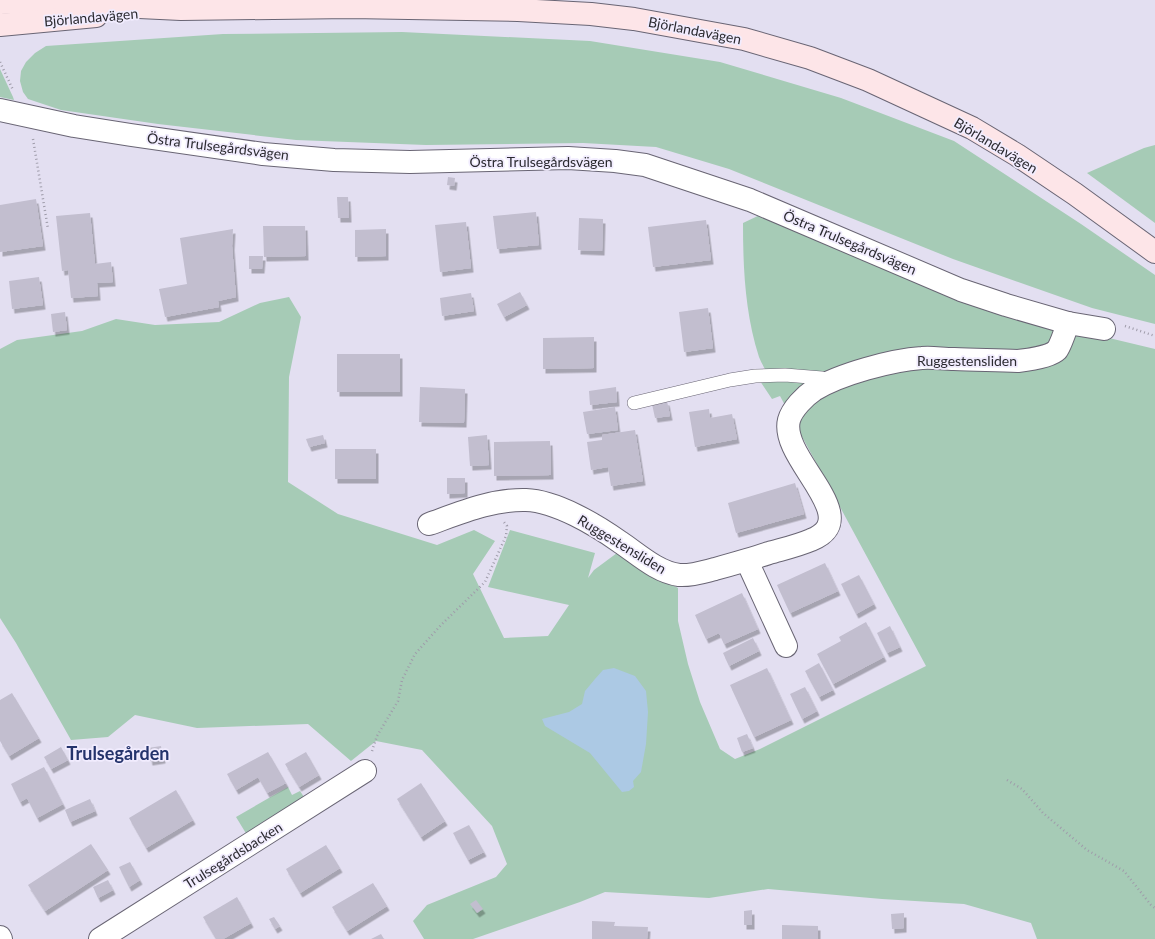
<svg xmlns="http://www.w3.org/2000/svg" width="1155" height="939" font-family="Lato,sans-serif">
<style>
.green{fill:#a6cbb6}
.water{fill:#acc9e4}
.building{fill:#c2becf;filter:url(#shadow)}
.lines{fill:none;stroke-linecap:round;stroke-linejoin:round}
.lane-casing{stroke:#696574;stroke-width:14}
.street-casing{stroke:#696574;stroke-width:24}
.secondary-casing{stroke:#696574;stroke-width:24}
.path{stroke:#9f9caa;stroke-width:2.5;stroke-dasharray:1 3;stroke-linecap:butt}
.lane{stroke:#fff;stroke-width:13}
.street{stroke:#fff;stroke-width:22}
.secondary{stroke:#fde5e8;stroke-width:22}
.labels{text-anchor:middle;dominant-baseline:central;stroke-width:3.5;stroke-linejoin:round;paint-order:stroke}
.street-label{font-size:14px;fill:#2b2a30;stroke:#f1ecfe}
.district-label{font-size:18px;font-weight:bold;fill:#24336b;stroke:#f1ecfe}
</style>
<defs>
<filter id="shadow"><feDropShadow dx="2.5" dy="4.5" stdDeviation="0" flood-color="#0004"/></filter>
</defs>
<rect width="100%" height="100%" fill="#e3dff1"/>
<g class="green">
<polygon points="402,32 590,41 720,62 841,98 954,141 1081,224 1155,275 1155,324 1092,308 953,259 729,169 656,147 583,143 426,145 296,140 158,124 61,110 28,99 23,92 20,81 21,71 26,62 35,53 46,46 223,34"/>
<polygon points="0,69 13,97 14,100 0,97"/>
<polygon points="1155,145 1155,223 1087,173 1144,148"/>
<path d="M766,212L992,310L1155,349V939H1037L1031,923L964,904L882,899L768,889L709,898L605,892L580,902L473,939H424L413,921L427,905L496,877L507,864L492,826L422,750L376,741L351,761L308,724L197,728L135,715L108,737L71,740L16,643L0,618V349L17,340L82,331L116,319L155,325L219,322L260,303L289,297L301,317L289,377L288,482L338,514L437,545L474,530L495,541L473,574L504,638L548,636L569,605L488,587L510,530L595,553L588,578L594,570L617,553L651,574L678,588V621L688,664L700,702L720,749L735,759L760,749L926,666L780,396L772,399L760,381L771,379C767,372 762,365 759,357C745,313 743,268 743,223Z"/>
<polygon points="288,787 292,795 300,791 306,800 247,835 236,817"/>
</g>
<polygon class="water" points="614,668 635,676 646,691 648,712 646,744 641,772 633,781 634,787 629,791 622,792 590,753 545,726 542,719 569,712 582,704 585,691 595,679 603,670"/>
<g class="building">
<polygon points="448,177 455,178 454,186 447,185"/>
<polygon points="337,197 348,197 349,218 338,218"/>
<polygon points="36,199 43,246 0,252 0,205"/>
<polygon points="536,212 539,245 497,249 493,216"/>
<polygon points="90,213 95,264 111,262 113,282 97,283 98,296 71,298 68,270 62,271 56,216"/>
<polygon points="579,218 603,219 602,251 578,250"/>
<polygon points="706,220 711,260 653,267 648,227"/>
<polygon points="466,222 471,268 440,272 435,225"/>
<polygon points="263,226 305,226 306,256 264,257"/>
<polygon points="233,229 232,246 236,297 218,301 219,307 165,317 159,289 187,284 180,238"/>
<polygon points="386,229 386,256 355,257 355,230"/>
<polygon points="249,256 263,256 262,269 249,269"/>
<polygon points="39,277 43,305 12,309 9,281"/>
<polygon points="520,292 527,305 504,317 497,304"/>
<polygon points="471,293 474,311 442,316 440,298"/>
<polygon points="708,308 713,348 684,352 679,312"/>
<polygon points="65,312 67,330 53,332 51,314"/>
<polygon points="594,337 594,368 543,369 543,338"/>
<rect x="337" y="354" width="63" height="38"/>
<polygon points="420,387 465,389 464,423 419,422"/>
<polygon points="616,387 617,402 590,405 589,391"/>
<polygon points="667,401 670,416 655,418 652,404"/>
<polygon points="615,407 618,430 587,434 583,412"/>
<polygon points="709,409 710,418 732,414 737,439 695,447 689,412"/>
<polygon points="635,430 643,481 611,486 608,467 591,470 587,442 602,440 602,435"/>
<polygon points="323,435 325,443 309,447 306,439"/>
<polygon points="487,435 489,465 470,466 468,437"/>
<polygon points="550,441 551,475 494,476 494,442"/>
<rect x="335" y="449" width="41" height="30"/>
<polygon points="447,478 465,478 465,493 447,494"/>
<polygon points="795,483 804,514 736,533 728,503"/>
<polygon points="825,563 838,591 790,613 777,585"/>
<polygon points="859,575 874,604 856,614 841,584"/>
<polygon points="742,593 758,629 724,644 719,633 706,639 695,615"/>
<polygon points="866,622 884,657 833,684 817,654 841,641 839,637"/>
<polygon points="890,626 900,647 887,653 877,633"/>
<polygon points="753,638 759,651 729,666 723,653"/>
<polygon points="819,663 833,690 819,697 805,671"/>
<polygon points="767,668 791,720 754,737 730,685"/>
<polygon points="805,687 817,711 802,719 790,694"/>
<polygon points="12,693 39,738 9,756 0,741 0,700"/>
<polygon points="747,734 753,748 742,752 737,738"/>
<polygon points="161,746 163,759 150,761 148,748"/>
<polygon points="61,747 68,760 51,769 44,757"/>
<polygon points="268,752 286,783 267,793 258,777 236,790 227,774"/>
<polygon points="306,752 319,775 299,787 285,764"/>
<polygon points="44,767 63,804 37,818 27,798 20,802 11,784"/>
<polygon points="421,783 445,821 421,837 397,799"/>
<polygon points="176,790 193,820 146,848 129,818"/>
<polygon points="90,799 95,811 70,822 65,810"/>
<polygon points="469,825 484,852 468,860 453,833"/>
<polygon points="91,844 108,870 45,911 28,885"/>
<polygon points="326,845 340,868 300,893 286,869"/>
<polygon points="130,862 140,880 129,887 119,867"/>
<polygon points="108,880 113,890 98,898 93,887"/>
<polygon points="373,883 387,906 347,931 332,907"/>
<polygon points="237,897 251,923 223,939 216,939 203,917"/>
<polygon points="476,900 483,909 477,913 470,904"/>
<polygon points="752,910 752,925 744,925 744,911"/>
<polygon points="904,913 904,928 892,929 891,914"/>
<polygon points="274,917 280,926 275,929 269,919"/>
<polygon points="592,921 615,922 614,926 648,927 647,939 592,939"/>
<polygon points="782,925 818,926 818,939 782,939"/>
<polygon points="381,934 384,939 371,939"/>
</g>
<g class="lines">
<g class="lane-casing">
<polyline id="lane" points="634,403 730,380 755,376 785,375 822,378 826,384"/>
</g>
<g class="street-casing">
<g id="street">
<polyline points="0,110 74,126 131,135 263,154 334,160 410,162 568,158 615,161 645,165 750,200 961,290 1006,305 1068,323 1104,329"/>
<path d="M429,524C460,513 493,499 526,500C556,501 596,525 620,542C638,554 657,572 679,575C691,576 703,572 715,569C733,564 751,559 769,553C783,549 797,546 811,540C867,518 779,459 789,420C792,409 805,396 814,390C840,374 892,360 922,358C932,357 943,359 954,359C975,360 996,360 1018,361C1027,360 1050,357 1057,350C1060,346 1066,329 1068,323"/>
<polyline points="747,561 786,646"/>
<polyline points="0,937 1,939"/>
<polyline points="100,939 365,771"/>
</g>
</g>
<g class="secondary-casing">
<g id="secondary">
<polyline points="0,3 35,2 181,9 351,7 518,10 591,14 634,19 744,39 810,58 868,80 972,128 1017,155 1075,194 1155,252"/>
<polyline points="0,25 96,16"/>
</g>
</g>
<g class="path">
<polyline points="0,62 13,90"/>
<polyline points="33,139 48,229"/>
<polyline points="1125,326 1155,336"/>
<polyline points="372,751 377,736 398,701 402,680 415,654 441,625 485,582 506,536 507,526 504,522"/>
<polyline points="1007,780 1022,789 1043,813 1087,850 1124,871 1151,905 1155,908"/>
</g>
<use href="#lane" class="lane"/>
<use href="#street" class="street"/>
<use href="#secondary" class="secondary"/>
</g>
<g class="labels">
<g class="street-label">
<text transform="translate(91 17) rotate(-5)">Björlandavägen</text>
<text transform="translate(695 30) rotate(11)">Björlandavägen</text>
<text transform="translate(996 145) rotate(31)">Björlandavägen</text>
<text transform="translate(218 146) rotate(7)">Östra Trulsegårdsvägen</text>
<text x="541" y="161">Östra Trulsegårdsvägen</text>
<text transform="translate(850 242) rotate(23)">Östra Trulsegårdsvägen</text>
<text x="967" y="360">Ruggestensliden</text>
<text transform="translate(622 544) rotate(31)">Ruggestensliden</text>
<text transform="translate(233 855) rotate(-32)">Trulsegårdsbacken</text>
</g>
<g class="district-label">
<text x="118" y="753">Trulsegården</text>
</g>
</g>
</svg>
